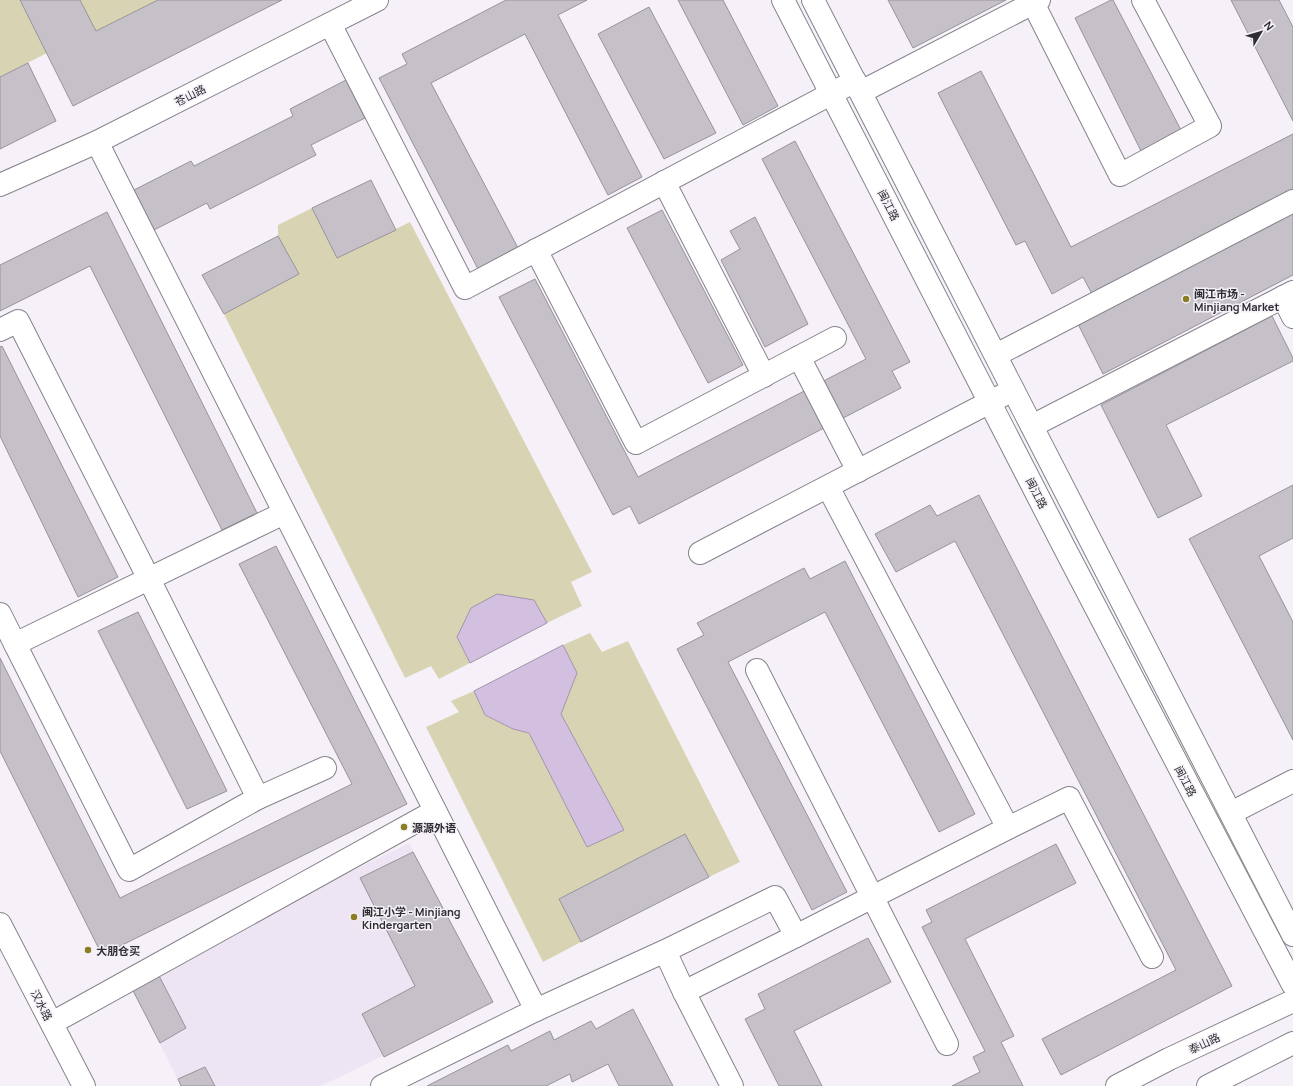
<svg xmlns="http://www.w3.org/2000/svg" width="1293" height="1086" font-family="Manrope,'Noto Sans SC',sans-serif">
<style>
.built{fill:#ede5f3}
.green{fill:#d8d4b3}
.water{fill:#d3bfe0;stroke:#a293ab}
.building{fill:#c6c1c9;stroke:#97939a}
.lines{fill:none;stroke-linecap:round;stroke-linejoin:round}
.minor-casing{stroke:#87838a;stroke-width:24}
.major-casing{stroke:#87838a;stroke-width:24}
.minor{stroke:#fff;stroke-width:22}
.major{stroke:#fff;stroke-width:22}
.poi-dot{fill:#897e24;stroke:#f6f1f9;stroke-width:1.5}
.labels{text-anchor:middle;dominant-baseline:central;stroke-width:3;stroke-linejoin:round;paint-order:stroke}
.street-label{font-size:11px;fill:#2e2d30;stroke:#f6f1f9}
.poi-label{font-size:11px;font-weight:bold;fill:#2e2d30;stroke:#f6f1f9;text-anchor:start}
</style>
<rect width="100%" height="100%" fill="#f6f1f9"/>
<polygon class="built" points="409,843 493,1002 321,1086 181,1086 128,981"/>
<g class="green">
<polygon points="0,0 20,0 47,53 0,77"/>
<polygon points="80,0 158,0 96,31"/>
<polygon points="312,208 337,258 410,222 592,572 571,582 582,606 547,623 534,600 457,637 470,663 439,679 431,666 405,678 224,314 299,274 278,236 278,225"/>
<polygon points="590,633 602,652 628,641 740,862 709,877 685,834 559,899 581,942 543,962 426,727 459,712 451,701 474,691 485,715 513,729 529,733 587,847 624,830 561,714 577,673 563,645"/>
</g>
<g class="water">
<polygon points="497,594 534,600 547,623 470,663 457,637 471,608"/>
<polygon points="563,645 577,673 561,714 624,830 587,847 529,733 513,729 485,715 474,691"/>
</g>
<g class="building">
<polygon points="20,0 80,0 96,31 158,0 282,0 73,106"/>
<polygon points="506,0 587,0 558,15 642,177 608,195 525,34 431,83 518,248 478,269 379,78 407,64 402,54"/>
<polygon points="678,0 723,0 778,106 743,125"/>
<polygon points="888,0 1006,0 913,48"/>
<polygon points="1111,0 1113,0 1181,130 1141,151 1075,18"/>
<polygon points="1231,0 1279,0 1293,27 1293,121"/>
<polygon points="649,7 716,133 664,159 598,34"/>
<polygon points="28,63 56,121 0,149 0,77"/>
<polygon points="981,71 1071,247 1293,134 1293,192 1092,294 1083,277 1052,294 1025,241 1016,245 938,93"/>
<polygon points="346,80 365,118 311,145 316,155 210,209 207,203 154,230 134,190 191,161 194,166 293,116 290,109"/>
<polygon points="795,141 910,362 892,371 901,388 639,524 630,506 613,515 499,297 535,279 638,477 866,359 762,159"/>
<polygon points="371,180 396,230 337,258 312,208"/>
<polygon points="662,210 743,365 708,383 627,228"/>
<polygon points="107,212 257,513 222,530 90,266 0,311 0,265"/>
<polygon points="1293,213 1293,275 1103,374 1077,322"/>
<polygon points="755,217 808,324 765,347 721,260 740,249 730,231"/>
<polygon points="278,236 299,274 224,314 202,275"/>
<polygon points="1272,316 1293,358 1293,361 1166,425 1202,496 1158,518 1101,405"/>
<polygon points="2,346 118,577 78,597 0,436 0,347"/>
<polygon points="1293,485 1293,538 1259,556 1293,622 1293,740 1189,539"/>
<polygon points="979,495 1232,986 1061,1075 1042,1039 1176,970 955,541 896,572 875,534 930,505 937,516"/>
<polygon points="276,546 407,804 102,955 0,751 0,658 120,898 352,784 239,564"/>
<polygon points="845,561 975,814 939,832 825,612 728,662 847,892 812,910 677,649 704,635 697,623 804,568 810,579"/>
<polygon points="138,612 227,791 187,809 98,631"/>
<polygon points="685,834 709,877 581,942 559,899"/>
<polygon points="1056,844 1076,883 965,939 1014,1036 1001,1042 1023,1086 952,1086 980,1072 973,1057 985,1051 922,927 932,922 926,910"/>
<polygon points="413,852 493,1002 384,1057 362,1014 415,986 360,878"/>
<polygon points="868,938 891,982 794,1031 822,1086 779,1086 745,1019 765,1009 758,994"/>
<polygon points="155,968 186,1028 160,1043 128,981"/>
<polygon points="633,1009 673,1086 619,1086 608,1064 572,1082 570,1074 546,1086 427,1086 508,1045 511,1051 550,1031 554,1040 591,1021 596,1029"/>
<polygon points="205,1067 215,1086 181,1086 178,1079"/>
</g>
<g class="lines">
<g class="minor-casing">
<g id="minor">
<polyline points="1033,3 1120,175 1210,126 1143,0"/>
<polyline points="330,24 465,288 855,81"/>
<polyline points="861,92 1039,0"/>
<polyline points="97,142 536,1010 665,951 775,897 796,936 684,992 665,951"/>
<polyline points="664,182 764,376"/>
<polyline points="0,185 97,142 377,0"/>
<polyline points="536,250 636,443 835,338"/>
<polyline points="1283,297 1293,317"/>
<polyline points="0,330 18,321 149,579 258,798 325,768"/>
<polyline points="996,355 1293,201"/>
<polyline points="799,357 858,471"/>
<polyline points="1032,426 1293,292"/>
<polyline points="700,553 1013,390"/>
<polyline points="0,614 15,644"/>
<polyline points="757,670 947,1044"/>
<polyline points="258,798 129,870 15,644 284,513"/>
<polyline points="1231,813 1293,781"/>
<polyline points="1008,828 1069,798 1152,957"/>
<polyline points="796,936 1008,828 828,487"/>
<polyline points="684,992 732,1086"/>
<polyline points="52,1023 435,811"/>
<polyline points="382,1086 536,1010"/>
</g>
</g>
<g class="major-casing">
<g id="major">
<polyline points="783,0 1063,545 1293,985"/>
<polyline points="813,0 1293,935"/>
<polyline points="0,924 84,1086"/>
<polyline points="1117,1086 1169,1059 1293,1001"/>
<polyline points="1208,1086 1293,1043"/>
</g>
</g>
<use href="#minor" class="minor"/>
<use href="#major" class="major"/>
</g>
<g class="poi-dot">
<circle cx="1186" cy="299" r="4"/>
<circle cx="404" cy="827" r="4"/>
<circle cx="354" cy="917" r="4"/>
<circle cx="88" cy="950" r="4"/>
</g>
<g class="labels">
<g class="street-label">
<text transform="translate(190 95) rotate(-27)">苍山路</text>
<text transform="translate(889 205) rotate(63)">闽江路</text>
<text transform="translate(1037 493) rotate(63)">闽江路</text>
<text transform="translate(1186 781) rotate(62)">闽江路</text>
<text transform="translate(42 1005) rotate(63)">汉水路</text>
<text transform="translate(1204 1043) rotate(-25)">泰山路</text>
</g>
<g class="poi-label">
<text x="1194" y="293">闽江市场 -<tspan x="1194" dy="13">Minjiang Market</tspan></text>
<text x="412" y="827">源源外语</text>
<text x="362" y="911">闽江小学 - Minjiang<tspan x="362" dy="13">Kindergarten</tspan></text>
<text x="96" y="950">大朋仓买</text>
</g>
</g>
<g transform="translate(1261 32) rotate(52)" stroke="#f6f1f9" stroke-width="3" paint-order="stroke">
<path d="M0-3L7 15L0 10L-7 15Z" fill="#2e2d30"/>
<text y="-6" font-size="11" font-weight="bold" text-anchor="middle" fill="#2e2d30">N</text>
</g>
</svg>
